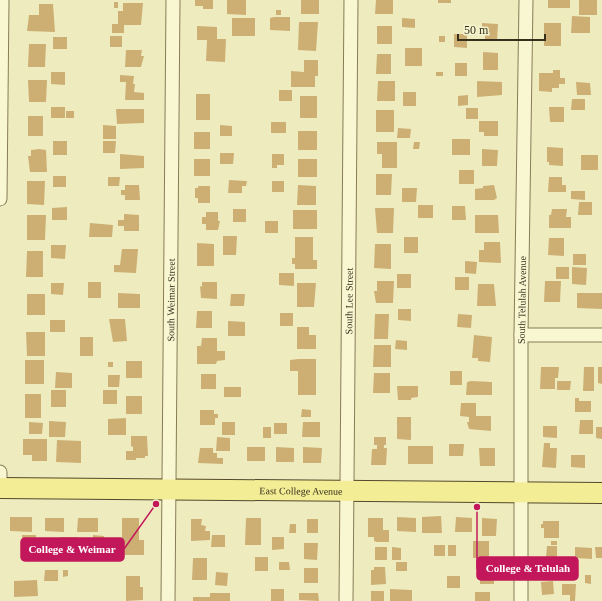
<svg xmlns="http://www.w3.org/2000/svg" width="602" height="601" font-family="Georgia,serif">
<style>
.building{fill:#cdaf74}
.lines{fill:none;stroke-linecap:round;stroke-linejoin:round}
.minor-casing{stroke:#877c57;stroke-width:15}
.primary-casing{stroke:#54492c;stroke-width:22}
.minor{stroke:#f9f7d2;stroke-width:13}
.primary{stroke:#f3ed95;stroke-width:20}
.labels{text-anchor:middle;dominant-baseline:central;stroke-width:3;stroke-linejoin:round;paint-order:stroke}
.street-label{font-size:10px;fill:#362f1c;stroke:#f5f4ce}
.leader{fill:none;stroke:#c2185b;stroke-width:1.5}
.callout-dot{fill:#c2185b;stroke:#f5f4ce;stroke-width:1.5}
.callout{fill:#c2185b;stroke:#c2185b;stroke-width:1.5}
.callout-label{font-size:11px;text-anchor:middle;font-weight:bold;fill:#fff}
</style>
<rect width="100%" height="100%" fill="#eeecbf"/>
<g class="building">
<polygon points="195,0 213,0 213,9 203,9 203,6 195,6"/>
<polygon points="227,0 246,0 246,15 227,14"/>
<rect x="301" y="0" width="18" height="14"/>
<polygon points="376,0 393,0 393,14 375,14"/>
<rect x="438" y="0" width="13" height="3"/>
<rect x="548" y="0" width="22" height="8"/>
<rect x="579" y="0" width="18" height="15"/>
<rect x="114" y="2" width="4" height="6"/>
<polygon points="123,3 143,3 141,25 124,25 124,33 112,33 112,24 118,24 118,11 123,11"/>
<polygon points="39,4 53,4 55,32 27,31 29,15 39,15"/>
<rect x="276" y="10" width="5" height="5"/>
<polygon points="572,16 590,17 590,33 571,33"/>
<polygon points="274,17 290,17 290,31 270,30 270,18"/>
<rect x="232" y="18" width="23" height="18"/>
<polygon points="402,18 415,19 415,28 402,27"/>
<polygon points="299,22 318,22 316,51 298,50"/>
<polygon points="482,23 498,24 497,41 485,41 485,35 482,35"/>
<rect x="544" y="23" width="17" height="23"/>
<polygon points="197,26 217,27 217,39 226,39 225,62 206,61 207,40 197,40"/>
<rect x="377" y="26" width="15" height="18"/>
<polygon points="454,34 467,34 467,48 454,47"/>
<rect x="110" y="36" width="12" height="11"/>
<rect x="439" y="36" width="6" height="6"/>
<rect x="53" y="37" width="14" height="12"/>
<polygon points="29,44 46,44 45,67 28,67"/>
<rect x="405" y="48" width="17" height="18"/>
<polygon points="126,50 142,50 141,56 144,56 141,67 125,67"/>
<polygon points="483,52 498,53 498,70 483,70"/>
<polygon points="377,54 391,54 391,74 376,74"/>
<polygon points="304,60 318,60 318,76 315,76 315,87 291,87 291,71 304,72"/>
<rect x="455" y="63" width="12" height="13"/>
<polygon points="553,70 560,70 560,78 565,78 565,84 559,84 559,88 552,88 552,92 539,91 539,73 553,73"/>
<polygon points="51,72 65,72 65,85 51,84"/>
<rect x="436" y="72" width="7" height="4"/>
<polygon points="120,75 134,76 133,84 135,84 134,92 144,93 144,100 125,100 126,82 120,82"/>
<polygon points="28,80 47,80 46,102 29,102"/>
<polygon points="378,81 395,81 395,101 377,101"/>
<polygon points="477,81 502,82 502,95 477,97"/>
<polygon points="576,82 590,83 591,95 577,95"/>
<rect x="279" y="90" width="13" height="11"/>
<rect x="403" y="92" width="13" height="14"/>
<rect x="196" y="94" width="14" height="26"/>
<polygon points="468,95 468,105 458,106 458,96"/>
<rect x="300" y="96" width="17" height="22"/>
<polygon points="572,99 585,99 585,110 571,110"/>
<rect x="51" y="107" width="14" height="11"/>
<polygon points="549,107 564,107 564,122 550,122"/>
<rect x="466" y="108" width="12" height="11"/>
<polygon points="116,109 144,109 144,123 117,124"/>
<rect x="376" y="110" width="18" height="22"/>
<rect x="66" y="111" width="8" height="7"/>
<rect x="28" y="116" width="15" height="20"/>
<polygon points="479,121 498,121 498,136 484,136 484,132 479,132"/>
<rect x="271" y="122" width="15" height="11"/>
<polygon points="103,125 116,126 116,139 103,139"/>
<polygon points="220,125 232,126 232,136 220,136"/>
<polygon points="398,128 411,129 410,138 397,138"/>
<rect x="298" y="131" width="19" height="19"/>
<rect x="194" y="132" width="16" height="17"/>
<rect x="452" y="139" width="18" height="16"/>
<rect x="53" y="141" width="14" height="14"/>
<polygon points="103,141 116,141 115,153 103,153"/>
<polygon points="377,142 397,142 397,168 382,168 382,154 377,154"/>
<polygon points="414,142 420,142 419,149 413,149"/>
<polygon points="547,147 563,148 563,166 549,165 549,162 547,162"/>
<polygon points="39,149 46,150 47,172 30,172 28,156 31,156 31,150"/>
<polygon points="482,149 498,150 497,166 482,166"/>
<polygon points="220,153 234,153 233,164 220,164"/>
<polygon points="120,154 144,156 144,168 120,169"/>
<polygon points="272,154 284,154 284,165 277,165 277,168 272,168"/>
<rect x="581" y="155" width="17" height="15"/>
<rect x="194" y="159" width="16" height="17"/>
<rect x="298" y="159" width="19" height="18"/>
<rect x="459" y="170" width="15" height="14"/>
<polygon points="376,174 392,174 391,195 376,195"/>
<rect x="53" y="176" width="13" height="11"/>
<polygon points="108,177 120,177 119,186 108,186"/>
<polygon points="549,177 562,177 562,185 566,185 566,192 548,192"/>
<polygon points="229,180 247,181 246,186 242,186 242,193 228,193"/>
<polygon points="27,181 45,181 44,205 27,204"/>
<rect x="272" y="181" width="12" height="11"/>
<polygon points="125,185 139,185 140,200 125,200 125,195 121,195 121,190 125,190"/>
<polygon points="298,185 316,186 316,205 297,205"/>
<polygon points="494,185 497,198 494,200 475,200 475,189 483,188 483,186"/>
<polygon points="198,186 210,186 210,203 198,203 198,198 195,198 195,188 198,188"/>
<polygon points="402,188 417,188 416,202 402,202"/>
<polygon points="571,191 585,191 585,200 571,199"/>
<polygon points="579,202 592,202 592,215 578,215"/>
<rect x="418" y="205" width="15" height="13"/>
<polygon points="452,206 465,206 466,220 452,220"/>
<polygon points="67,207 67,220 52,220 52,208"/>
<polygon points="375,208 394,208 393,233 377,233"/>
<rect x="233" y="209" width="13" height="13"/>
<polygon points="552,209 567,209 566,217 571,217 571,228 549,228 549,215 551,215"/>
<rect x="293" y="210" width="24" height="19"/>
<polygon points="206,212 218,212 218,221 220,221 218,230 206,230 206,224 202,224 202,217 206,217"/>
<polygon points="124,214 139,215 139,231 124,231 124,226 118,226 118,220 124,220"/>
<polygon points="27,215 46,215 45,240 27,240"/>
<polygon points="475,215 498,215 499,233 475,233"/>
<rect x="265" y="221" width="13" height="12"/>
<polygon points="90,223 113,225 112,237 89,237"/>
<polygon points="223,236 237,236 236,255 223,255"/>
<polygon points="295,237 313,237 313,260 317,260 317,269 295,269 295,264 292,264 292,258 295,258"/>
<rect x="404" y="237" width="14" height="16"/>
<polygon points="549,238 564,238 564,256 548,255"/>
<polygon points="484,242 500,242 501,263 479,262 479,250 484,250"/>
<polygon points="197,243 214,244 214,266 197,266"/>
<polygon points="375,244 391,244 391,269 374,268"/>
<polygon points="51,245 66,245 65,259 51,258"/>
<polygon points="122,249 138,249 136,273 114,272 114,265 120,265"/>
<polygon points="27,251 43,251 43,277 26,277"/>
<rect x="573" y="254" width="13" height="11"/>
<polygon points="465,261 477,262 476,274 465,273"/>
<rect x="556" y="267" width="13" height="12"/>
<polygon points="572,267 587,268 586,285 572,284"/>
<polygon points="279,273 294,273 294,286 279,285"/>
<rect x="397" y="274" width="14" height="14"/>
<rect x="455" y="277" width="14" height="13"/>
<polygon points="377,281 394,281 393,303 376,303 374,291 377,291"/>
<polygon points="545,281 561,281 560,302 544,302"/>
<rect x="88" y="282" width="13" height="16"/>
<polygon points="202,282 217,282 217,299 201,298 200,286 202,287"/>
<polygon points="51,283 64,283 63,295 51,294"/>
<polygon points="297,283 316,283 314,307 297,307"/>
<polygon points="478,284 494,284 496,306 477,306"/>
<polygon points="118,293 140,294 140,308 118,308"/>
<polygon points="577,293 602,293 602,309 577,308"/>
<rect x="27" y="294" width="18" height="21"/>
<polygon points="231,294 245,294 244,306 230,306"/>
<polygon points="398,309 411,309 411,321 398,320"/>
<polygon points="197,311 212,311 212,328 196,328"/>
<rect x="280" y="313" width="13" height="13"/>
<polygon points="375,314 389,314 388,339 374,339"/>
<polygon points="458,314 472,315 471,328 457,327"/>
<polygon points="109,319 125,319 127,341 113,342"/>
<rect x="50" y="320" width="15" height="12"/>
<polygon points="228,321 245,322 245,336 228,336"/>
<polygon points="297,327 309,327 309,335 316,335 316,349 297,349"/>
<polygon points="26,332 45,332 45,356 27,356"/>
<polygon points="474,335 492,337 490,362 478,361 478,358 472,358"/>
<rect x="80" y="337" width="13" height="19"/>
<polygon points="202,338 217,338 217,351 225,351 225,360 217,361 216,364 197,364 197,346 201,346"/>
<polygon points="396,340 407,341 407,350 395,349"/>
<polygon points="374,345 391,345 391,367 373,367"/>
<polygon points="298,359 316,359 316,395 298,395 298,371 290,371 290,360"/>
<rect x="25" y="360" width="19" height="24"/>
<rect x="126" y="361" width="16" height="17"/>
<rect x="108" y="362" width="5" height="5"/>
<polygon points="541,367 559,367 558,378 555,378 555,389 540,389"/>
<polygon points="584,367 594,367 594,391 583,391"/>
<polygon points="598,367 602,367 602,384 598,383"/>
<rect x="450" y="371" width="12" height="14"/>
<polygon points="56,372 72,373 72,388 55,388"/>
<polygon points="374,373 390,373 390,393 373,393"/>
<rect x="201" y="374" width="15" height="15"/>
<polygon points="108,375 120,375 119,387 108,387"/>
<polygon points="471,381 492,382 492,395 466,395 467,382"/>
<polygon points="557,381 571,381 570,390 557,390"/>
<polygon points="397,386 418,386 418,397 411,398 411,400 398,400"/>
<rect x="224" y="387" width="17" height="10"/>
<rect x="51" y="390" width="15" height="17"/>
<rect x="103" y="390" width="14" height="14"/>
<rect x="25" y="394" width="16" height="24"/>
<rect x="126" y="396" width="16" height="18"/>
<polygon points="575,398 579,398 579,401 591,401 591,412 575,412"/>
<polygon points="461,403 476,403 476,416 491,416 491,431 469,429 467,422 469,422 469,417 460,416"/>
<polygon points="302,409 311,410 311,417 301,417"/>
<polygon points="200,410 214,410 214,414 218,414 218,418 215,418 215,425 200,425"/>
<polygon points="397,417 411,417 411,440 397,439"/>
<polygon points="126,418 126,435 108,435 108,419"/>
<polygon points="580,420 593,420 593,434 579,434"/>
<polygon points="49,421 66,422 65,437 49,437"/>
<polygon points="29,422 43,423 42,434 29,434"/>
<rect x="222" y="422" width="13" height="13"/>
<polygon points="303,422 320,422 320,437 302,437"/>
<rect x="274" y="423" width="13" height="11"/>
<polygon points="543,426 557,426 557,438 543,437"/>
<rect x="263" y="427" width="8" height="11"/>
<polygon points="596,427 602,427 602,439 596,438"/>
<polygon points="131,436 147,436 148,456 145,456 145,458 136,458 136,460 126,460 126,451 133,451 133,447 131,446"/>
<polygon points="217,437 230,438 230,451 216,451"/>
<polygon points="374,437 386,437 386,445 384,445 384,448 387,448 386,465 371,465 372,449 377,449 377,445 374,445"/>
<polygon points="23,439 47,439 47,461 32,461 32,455 23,455"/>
<polygon points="57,440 81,441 81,463 56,462"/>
<polygon points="544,443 550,443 550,448 557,448 556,468 542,467"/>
<polygon points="449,444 464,444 463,456 449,456"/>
<rect x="408" y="446" width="25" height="18"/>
<rect x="247" y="447" width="18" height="14"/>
<polygon points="276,447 294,448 294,462 276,462"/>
<polygon points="303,447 322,448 321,463 303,463"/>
<polygon points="200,448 213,448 213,453 217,453 217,458 223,458 223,464 198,463"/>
<polygon points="479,448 495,448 495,466 480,466"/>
<polygon points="571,455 585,455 585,468 571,467"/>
<polygon points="441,516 442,533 422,533 422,517"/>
<polygon points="10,517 32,517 32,532 10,531"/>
<polygon points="397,517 416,518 416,532 397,531"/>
<polygon points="456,517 472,518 472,532 455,532"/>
<polygon points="45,518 64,518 64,532 45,531"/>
<polygon points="78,518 98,518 98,532 77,532"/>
<polygon points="122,518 139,518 139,540 144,540 144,555 122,555"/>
<polygon points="246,518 261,518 261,545 245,545"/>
<polygon points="368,518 383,518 383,530 389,530 389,542 377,542 374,541 374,537 368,537"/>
<polygon points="482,518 497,519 496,536 482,536"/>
<polygon points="191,519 202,519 201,525 206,526 205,531 210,531 210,540 191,541"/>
<rect x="307" y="519" width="11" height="14"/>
<polygon points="543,521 559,521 559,538 544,538 544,528 541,528 541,524 543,524"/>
<polygon points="290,524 296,524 296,533 289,533"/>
<rect x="22" y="535" width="14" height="12"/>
<polygon points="93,535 104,536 104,547 93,547"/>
<polygon points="212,535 225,535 225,547 211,547"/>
<rect x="60" y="537" width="18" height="15"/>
<polygon points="272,537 284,537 284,549 272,550"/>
<rect x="473" y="541" width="16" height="17"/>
<rect x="551" y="541" width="6" height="4"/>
<polygon points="304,543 318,543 317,560 304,559"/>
<rect x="434" y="545" width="11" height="11"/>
<rect x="448" y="545" width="8" height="11"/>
<polygon points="547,546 557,546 557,561 552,561 552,557 546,557"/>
<rect x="375" y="547" width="12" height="13"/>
<polygon points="392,547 401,548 401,560 392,560"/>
<polygon points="575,547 592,548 592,559 575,558"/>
<polygon points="595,547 602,547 602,558 596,558"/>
<rect x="255" y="557" width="13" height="14"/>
<polygon points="193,558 207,558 207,580 192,580"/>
<polygon points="279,562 289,562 290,570 279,570"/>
<rect x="396" y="562" width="11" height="9"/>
<rect x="480" y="565" width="14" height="19"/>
<polygon points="374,567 385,567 386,584 371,585 371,570 374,570"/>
<rect x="304" y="568" width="14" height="15"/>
<polygon points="45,570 58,570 58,581 44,581"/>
<polygon points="63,570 68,570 68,576 63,577"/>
<polygon points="216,572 228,573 227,586 215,585"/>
<polygon points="585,575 591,575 591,584 585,583"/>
<polygon points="126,576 140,576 140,587 143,587 143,600 126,601"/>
<rect x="447" y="576" width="13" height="12"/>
<polygon points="37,580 38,596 14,597 14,581"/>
<polygon points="553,581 554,594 542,595 541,582"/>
<polygon points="562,584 576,584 575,601 570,601 570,595 562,595"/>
<rect x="271" y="589" width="13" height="12"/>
<polygon points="390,589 412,590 412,601 390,601"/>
<rect x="371" y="591" width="13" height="10"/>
<rect x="475" y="592" width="15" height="9"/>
<polygon points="210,593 230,593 230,601 193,601 193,597 210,597"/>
<polygon points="299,593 318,593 319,601 299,600"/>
</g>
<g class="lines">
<g class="minor-casing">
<g id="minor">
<polyline points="0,199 2,0"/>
<polyline points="521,335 602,335"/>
<polyline points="0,472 0,488"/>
<path id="s1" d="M168,601L173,0"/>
<path id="s2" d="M346,601L351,0"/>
<path id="s3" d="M521,601V335L526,0"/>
</g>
</g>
<g class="primary-casing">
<g id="primary">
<path id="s4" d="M0,488L602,493"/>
</g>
</g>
<use href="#minor" class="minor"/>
<use href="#primary" class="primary"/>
</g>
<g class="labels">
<g class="street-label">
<text stroke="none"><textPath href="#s1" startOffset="301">South Weimar Street</textPath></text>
<text stroke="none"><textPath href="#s3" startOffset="301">South Telulah Avenue</textPath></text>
<text stroke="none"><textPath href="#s2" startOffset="300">South Lee Street</textPath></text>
<text stroke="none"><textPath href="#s4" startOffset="301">East College Avenue</textPath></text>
</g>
</g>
<path class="leader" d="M156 504L124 549M477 507L477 569"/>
<g class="callout-dot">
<circle cx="156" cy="504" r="4"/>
<circle cx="477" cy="507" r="4"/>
</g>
<g class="callout">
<rect x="21" y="538" width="103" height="23" rx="4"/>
<rect x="477" y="557" width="101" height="23" rx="4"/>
</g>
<g class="callout-label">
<text x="72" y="553">College &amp; Weimar</text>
<text x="528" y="572">College &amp; Telulah</text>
</g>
<path d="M458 34v6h87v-6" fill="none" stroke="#362f1c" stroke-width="2"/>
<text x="464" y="34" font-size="12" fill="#362f1c" stroke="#f5f4ce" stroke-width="3" paint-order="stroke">50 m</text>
</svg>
